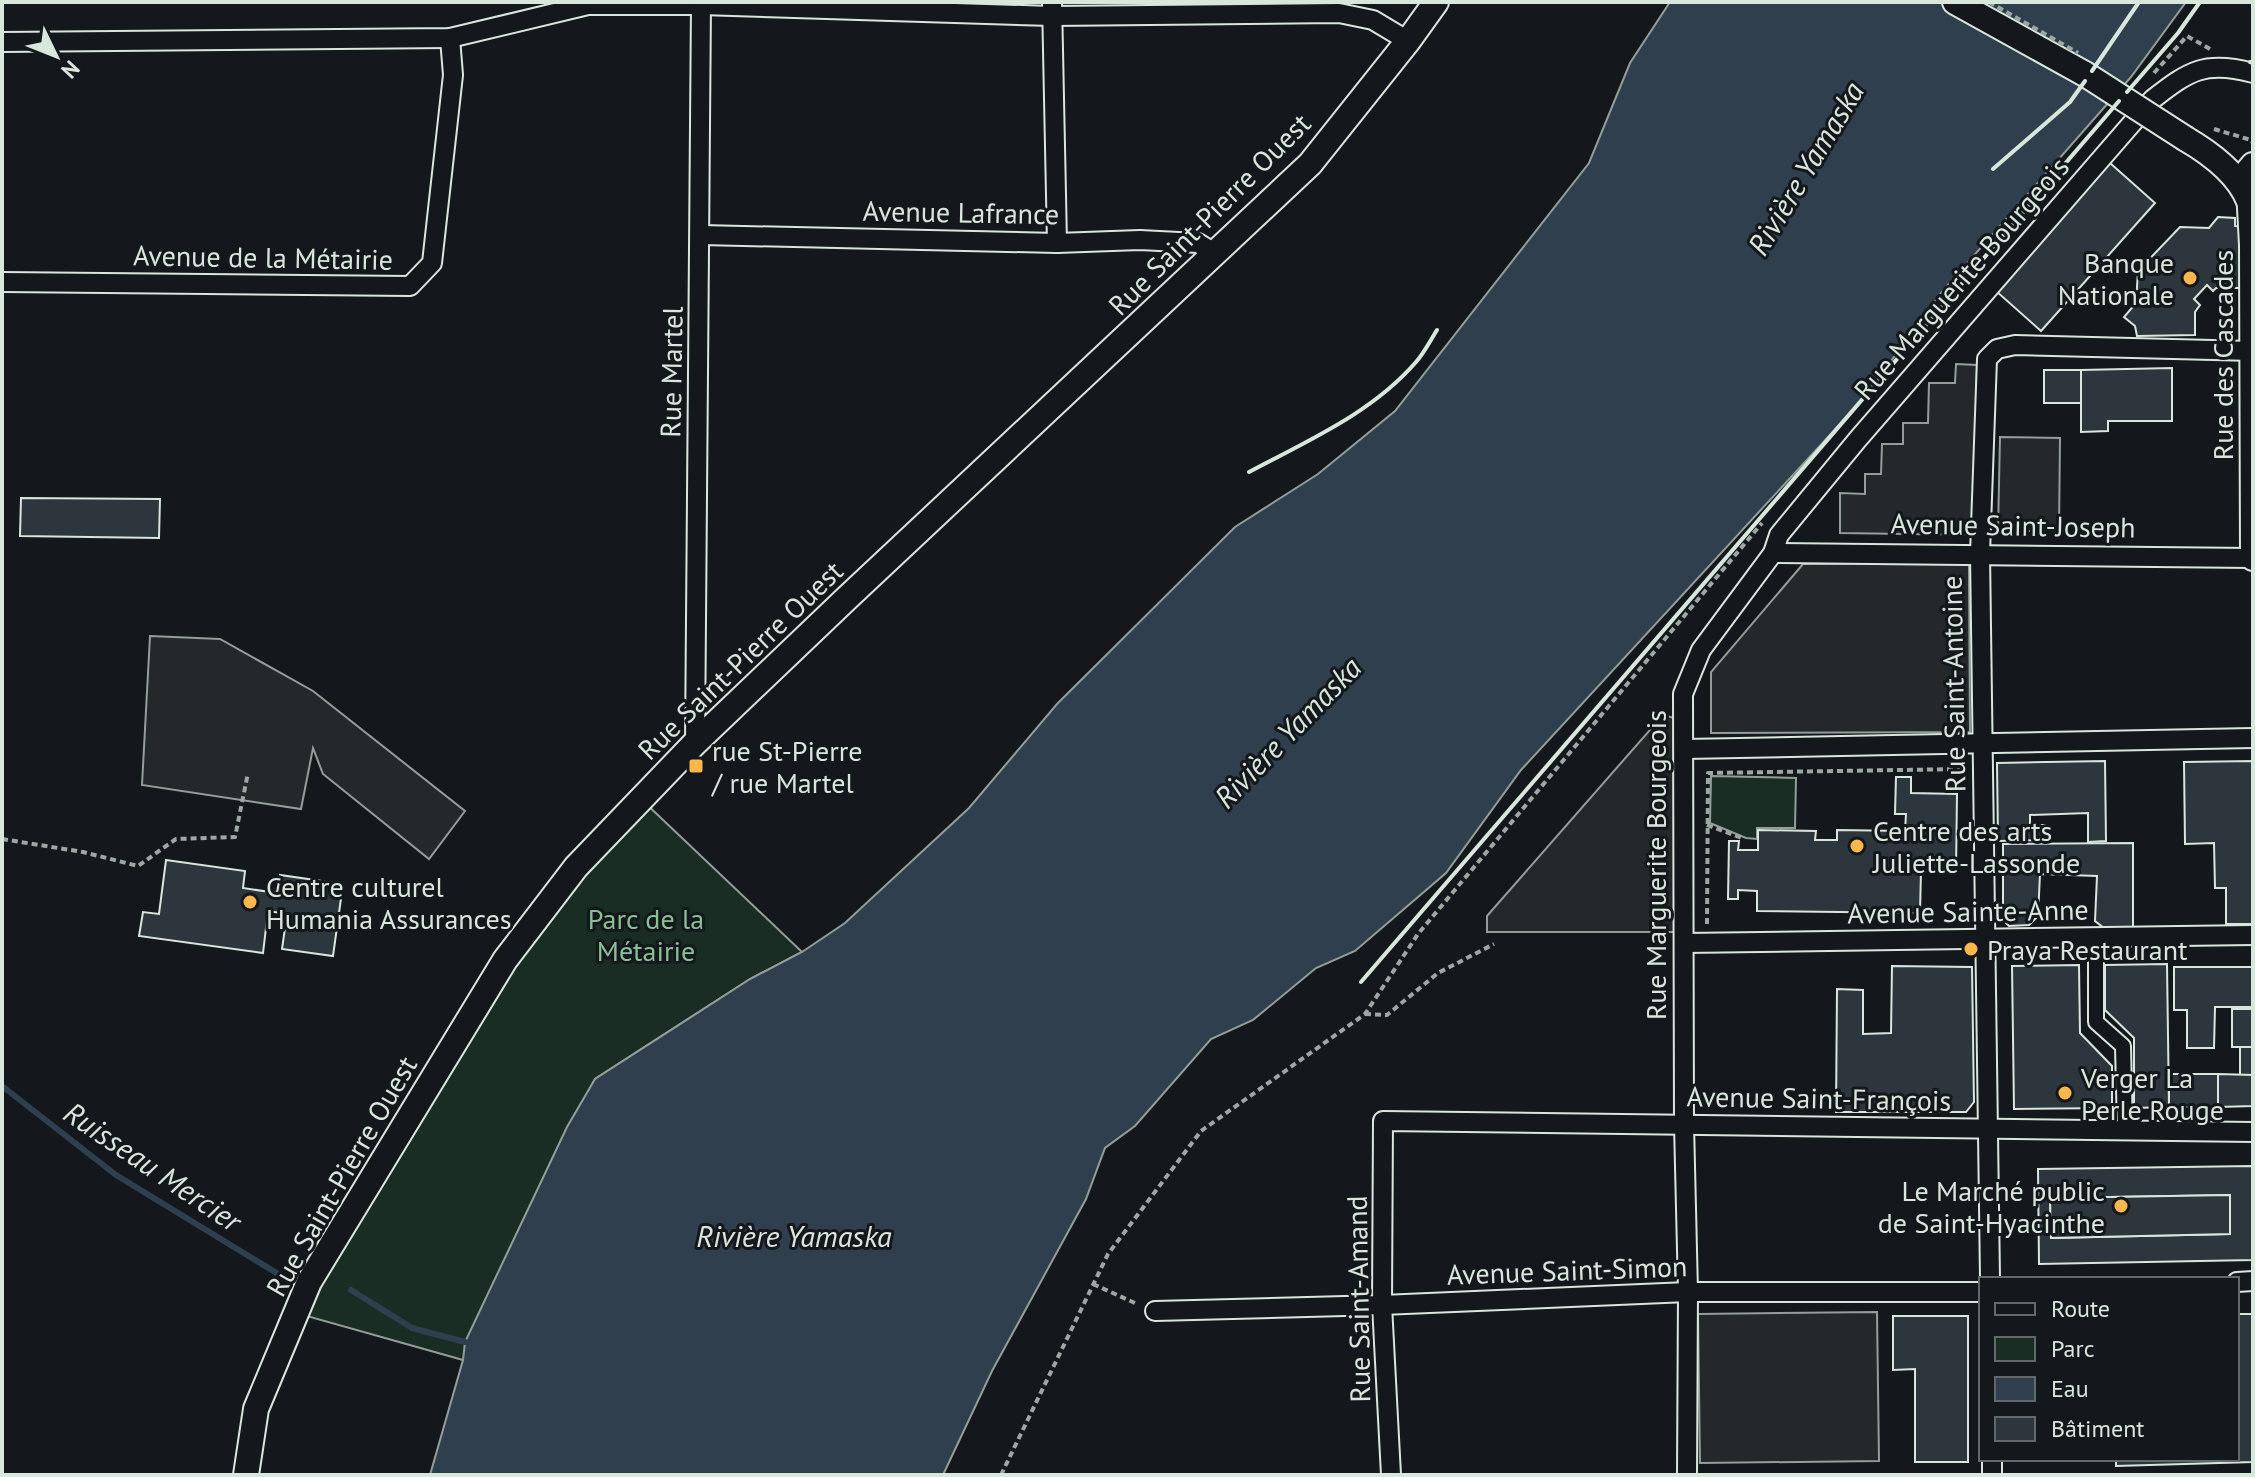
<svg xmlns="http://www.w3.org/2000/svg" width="2255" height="1477" font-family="'PT Sans',sans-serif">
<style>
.green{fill:#1a2d24;stroke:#939e99;stroke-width:2}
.parking{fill:#24282b;stroke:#939e99;stroke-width:2}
.water{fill:#2f3f4d;stroke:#939e99;stroke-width:2}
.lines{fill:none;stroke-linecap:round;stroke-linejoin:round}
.stream{stroke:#2f3f4d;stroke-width:6}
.building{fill:#2c363c;stroke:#d8e6dc;stroke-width:2;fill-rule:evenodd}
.pedestrian-casing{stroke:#d8e6dc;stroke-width:18}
.minor-casing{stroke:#d8e6dc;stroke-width:22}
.tertiary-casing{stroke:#d8e6dc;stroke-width:28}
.path{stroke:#9da8a2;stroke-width:4;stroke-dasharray:6 4;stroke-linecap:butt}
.pedestrian{stroke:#14181c;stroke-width:14}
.minor{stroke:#14181c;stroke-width:18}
.tertiary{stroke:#14181c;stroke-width:24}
.tertiary-bridge-casing{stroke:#d8e6dc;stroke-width:28;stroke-linecap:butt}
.path-bridge{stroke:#9da8a2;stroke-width:4;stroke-dasharray:6 4;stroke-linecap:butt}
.tertiary-bridge{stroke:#14181c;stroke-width:24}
.wall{stroke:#d8e6dc;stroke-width:4}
.poi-dot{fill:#ffb74d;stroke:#14181c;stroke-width:3}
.labels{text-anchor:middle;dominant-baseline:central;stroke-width:6;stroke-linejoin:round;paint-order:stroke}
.street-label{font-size:28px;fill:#d8e6dc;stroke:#14181c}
.poi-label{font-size:28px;fill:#d8e6dc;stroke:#14181c;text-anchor:start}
.park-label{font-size:28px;fill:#8ac095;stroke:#14181c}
.water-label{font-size:30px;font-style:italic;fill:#d8e6dc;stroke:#14181c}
</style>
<rect width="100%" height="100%" fill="#14181c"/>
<g class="green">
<polygon points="1711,776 1796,778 1795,828 1757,828 1757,839 1746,838 1710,823"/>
<polygon points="641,799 802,952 750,979 595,1079 463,1360 296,1313 446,1055"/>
</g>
<g class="parking">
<polygon points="1956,364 1977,365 1973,535 1840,533 1840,493 1865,494 1865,474 1881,474 1882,444 1903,444 1903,423 1928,423 1929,383 1955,383"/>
<polygon points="2000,437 2060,438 2059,531 1998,531"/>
<polygon points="1969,563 1970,732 1711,733 1711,672 1803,564"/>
<polygon points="150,636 220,639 313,691 465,811 429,859 323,774 313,748 301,809 142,785"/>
<polygon points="1663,715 1682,720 1681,932 1487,932 1487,916"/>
<polygon points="1877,1312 1879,1461 1700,1463 1698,1314"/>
</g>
<polygon class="water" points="1670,2 2186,2 2131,77 1941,293 1864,398 1521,770 1446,873 1355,951 1316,968 1253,1020 1211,1039 1135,1126 1105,1148 1086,1199 992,1371 943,1475 430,1475 463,1360 465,1342 567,1127 595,1079 750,979 802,952 845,923 969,808 1057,704 1235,527 1318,474 1395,411 1589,163 1630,63"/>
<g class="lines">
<g class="stream">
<polyline points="2,1086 116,1175 283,1277"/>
<polyline points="351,1290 412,1328 465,1342"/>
</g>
</g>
<g class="building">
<polygon points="2110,163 2155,203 2041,331 1996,291"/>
<polygon points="2218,217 2235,218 2235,226 2242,227 2243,288 2216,288 2213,291 2207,285 2194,299 2200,305 2195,312 2195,335 2137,336 2135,326 2124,317 2136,303 2138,271 2180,227 2209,228"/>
<polygon points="2172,368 2172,421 2108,421 2108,431 2081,432 2081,370"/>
<rect x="2044" y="370" width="37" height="33"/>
<polygon points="21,498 160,499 159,538 20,536"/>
<polygon points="2105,761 2106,841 2088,842 2088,813 2030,815 2030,825 2046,825 2046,840 1998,841 1997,763"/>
<polygon points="2253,761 2253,924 2226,924 2226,888 2215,888 2214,843 2185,844 2184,762"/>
<polygon points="1896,777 1911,777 1911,793 1957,794 1956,871 1921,870 1920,913 1757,911 1757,891 1738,890 1738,899 1728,899 1729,841 1739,841 1738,850 1758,850 1758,830 1816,831 1815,840 1837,840 1837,830 1905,831 1906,814 1895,814"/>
<polygon points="2133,843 2133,928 2104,928 2095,921 2097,876 2040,874 2038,916 2029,925 2009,926 2003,920 2003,844"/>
<polygon points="166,860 245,871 243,888 277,893 280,875 343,884 333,956 282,949 287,914 268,911 263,953 139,936 143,912 159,914"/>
<polygon points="2167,964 2169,1107 2134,1108 2134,1038 2105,1010 2105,965"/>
<polygon points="2079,965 2080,1033 2112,1066 2112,1108 2014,1109 2012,966"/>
<polygon points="1892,966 1972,967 1974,1102 1966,1112 1836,1112 1837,989 1863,990 1863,1034 1891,1033"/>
<polygon points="2174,967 2253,967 2253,1007 2215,1007 2214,1048 2187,1048 2187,1010 2174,1010"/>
<rect x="2232" y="1009" width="21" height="38"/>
<rect x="2240" y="1047" width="13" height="28"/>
<rect x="2169" y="1074" width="49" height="33"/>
<polygon points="2218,1074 2253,1075 2253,1106 2218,1107"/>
<path d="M2252,1166L2253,1260L2039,1264L2038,1169ZM2230,1195V1234L2051,1238L2050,1198Z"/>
<polygon points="2230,1195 2230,1234 2051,1238 2050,1198"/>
<polygon points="2237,1314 2253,1314 2253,1462 2116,1466 2116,1459 2237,1459"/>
<polygon points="1893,1316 1968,1316 1968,1462 1915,1462 1915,1369 1893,1370"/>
</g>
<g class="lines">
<g class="pedestrian-casing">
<polyline id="pedestrian" points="2096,937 2096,1022 2123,1046 2125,1130"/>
</g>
<g class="minor-casing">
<g id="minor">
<polyline points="1052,2 1057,243"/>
<polyline points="2,42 450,38 588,5 701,5 1052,16 1339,13 1373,20 1408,41"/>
<polyline points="701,235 1057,243 1140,240 1198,243 1216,254"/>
<polyline points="2,282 410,286 432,263 453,75 450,38"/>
<polyline points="1773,553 2252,558"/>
<polyline points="695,743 701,2"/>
<polyline points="1685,749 2253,738"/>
<polyline points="1684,943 2253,935"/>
<polyline points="1990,1279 1980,554 1987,359 1997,349 2015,345 2253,351"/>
<polyline points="2237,1282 2253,1281"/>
<polyline points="1155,1311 1382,1305 1688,1292 1981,1292"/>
<polyline points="1992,1459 1992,1475"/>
<polyline points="1391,1475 1382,1305 1383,1121 2253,1132"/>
<path d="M1687,1475L1688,1292L1684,1124L1683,694L1701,650L1773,553L1779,535L1858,439L2153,99C2189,71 2205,60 2253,73"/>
</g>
</g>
<g class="tertiary-casing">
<g id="tertiary">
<polyline points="1955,2 2085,74"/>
<path d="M2186,139C2210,153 2238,174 2249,201"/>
<polyline points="2253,165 2248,171 2252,245 2253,558"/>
<polyline points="246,1475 256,1409 309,1282 505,960 576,867 695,743 847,598 1310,164 1408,41 1436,2"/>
</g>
</g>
<g class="path">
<polyline points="2154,73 2187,36 2210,49"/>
<polyline points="2214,129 2251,140 2253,143"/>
<polyline points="1707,825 1742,838"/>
<polyline points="2,839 83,852 138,866 176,839 235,837 248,773"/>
<polyline points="1707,924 1708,773 1964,769"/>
<polyline points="1365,1014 1387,1015 1438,973 1494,944"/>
<polyline points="1093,1284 1137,1304"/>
<polyline points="1001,1475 1108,1254 1201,1131 1365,1014 1418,934 1762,523"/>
</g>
<use href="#pedestrian" class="pedestrian"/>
<use href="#minor" class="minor"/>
<use href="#tertiary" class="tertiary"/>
<g class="tertiary-bridge-casing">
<polyline id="tertiary-bridge" points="2085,74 2186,139"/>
</g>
<polyline class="path-bridge" points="1989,2 2078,53"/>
<use href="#tertiary-bridge" class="tertiary-bridge"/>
<g class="wall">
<polyline points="2250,62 2253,63"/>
<polyline points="2092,71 2139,2"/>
<polyline points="2127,92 2178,33 2200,2"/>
<polyline points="1993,169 2070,102 2085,81"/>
<path d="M1249,472C1307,441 1372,413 1416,362C1424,353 1430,341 1437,330"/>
<polyline points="1361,982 2119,101"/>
</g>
</g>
<g class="poi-dot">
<circle cx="2190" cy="278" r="8"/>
<rect x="688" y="758" width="16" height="16" rx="4"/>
<circle cx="1857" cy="846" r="8"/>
<circle cx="250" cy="902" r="8"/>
<circle cx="1971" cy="949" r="8"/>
<circle cx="2065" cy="1093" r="8"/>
<circle cx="2121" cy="1206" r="8"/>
</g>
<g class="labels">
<g class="street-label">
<text transform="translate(961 212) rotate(1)">Avenue Lafrance</text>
<text transform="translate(1209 214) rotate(-45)">Rue Saint-Pierre Ouest</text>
<text transform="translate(263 257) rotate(1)">Avenue de la Métairie</text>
<text transform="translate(1961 278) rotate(-49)">Rue Marguerite Bourgeois</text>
<text transform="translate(2222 355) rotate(-90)">Rue des Cascades</text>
<text transform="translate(671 372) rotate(-89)">Rue Martel</text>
<text transform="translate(2013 525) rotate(1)">Avenue Saint-Joseph</text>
<text transform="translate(740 660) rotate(-44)">Rue Saint-Pierre Ouest</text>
<text transform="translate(1953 684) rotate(-91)">Rue Saint-Antoine</text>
<text transform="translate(1655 865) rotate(-90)">Rue Marguerite Bourgeois</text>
<text transform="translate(1968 911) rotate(-1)">Avenue Sainte-Anne</text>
<text transform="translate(1819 1098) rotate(1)">Avenue Saint-François</text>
<text transform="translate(341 1176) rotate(-60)">Rue Saint-Pierre Ouest</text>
<text transform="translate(1567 1270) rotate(-2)">Avenue Saint-Simon</text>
<text transform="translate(1358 1299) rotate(-91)">Rue Saint-Amand</text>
</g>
<g class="poi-label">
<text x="2174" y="262" text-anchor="end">Banque<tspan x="2174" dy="32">Nationale</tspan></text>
<text x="712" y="750">rue St-Pierre<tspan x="712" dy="32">/ rue Martel</tspan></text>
<text x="1873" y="830">Centre des arts<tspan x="1873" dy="32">Juliette-Lassonde</tspan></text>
<text x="266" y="886">Centre culturel<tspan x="266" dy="32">Humania Assurances</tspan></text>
<text x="1987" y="949">Praya Restaurant</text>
<text x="2081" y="1077">Verger La<tspan x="2081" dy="32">Perle Rouge</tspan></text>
<text x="2105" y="1190" text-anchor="end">Le Marché public<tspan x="2105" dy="32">de Saint-Hyacinthe</tspan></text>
</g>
<g class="park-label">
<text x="646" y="918">Parc de la<tspan x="646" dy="32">Métairie</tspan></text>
</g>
<g class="water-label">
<text transform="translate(1805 168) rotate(-59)">Rivière Yamaska</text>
<text transform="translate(1287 732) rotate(-46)">Rivière Yamaska</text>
<text transform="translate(153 1166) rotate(34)">Ruisseau Mercier</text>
<text x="794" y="1235">Rivière Yamaska</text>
</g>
</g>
<rect width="2255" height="1477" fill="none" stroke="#d8e6dc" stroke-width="8"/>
<rect x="1979" y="1277" width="260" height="184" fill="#14181c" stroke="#626a69" stroke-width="2"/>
<rect x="1995" y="1303" width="40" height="12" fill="#14181c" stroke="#626a69" stroke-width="2"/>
<text x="2051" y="1317" font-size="24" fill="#d8e6dc">Route</text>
<rect x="1995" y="1337" width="40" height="24" fill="#1a2d24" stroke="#626a69" stroke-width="2"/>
<text x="2051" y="1357" font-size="24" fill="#d8e6dc">Parc</text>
<rect x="1995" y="1377" width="40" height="24" fill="#2f3f4d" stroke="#626a69" stroke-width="2"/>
<text x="2051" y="1397" font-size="24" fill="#d8e6dc">Eau</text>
<rect x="1995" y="1417" width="40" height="24" fill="#2c363c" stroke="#626a69" stroke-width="2"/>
<text x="2051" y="1437" font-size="24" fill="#d8e6dc">Bâtiment</text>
<g transform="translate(56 56) rotate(133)" stroke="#14181c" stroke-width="6" paint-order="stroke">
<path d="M0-6L14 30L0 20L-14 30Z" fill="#d8e6dc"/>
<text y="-12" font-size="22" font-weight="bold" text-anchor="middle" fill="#d8e6dc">N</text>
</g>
</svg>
